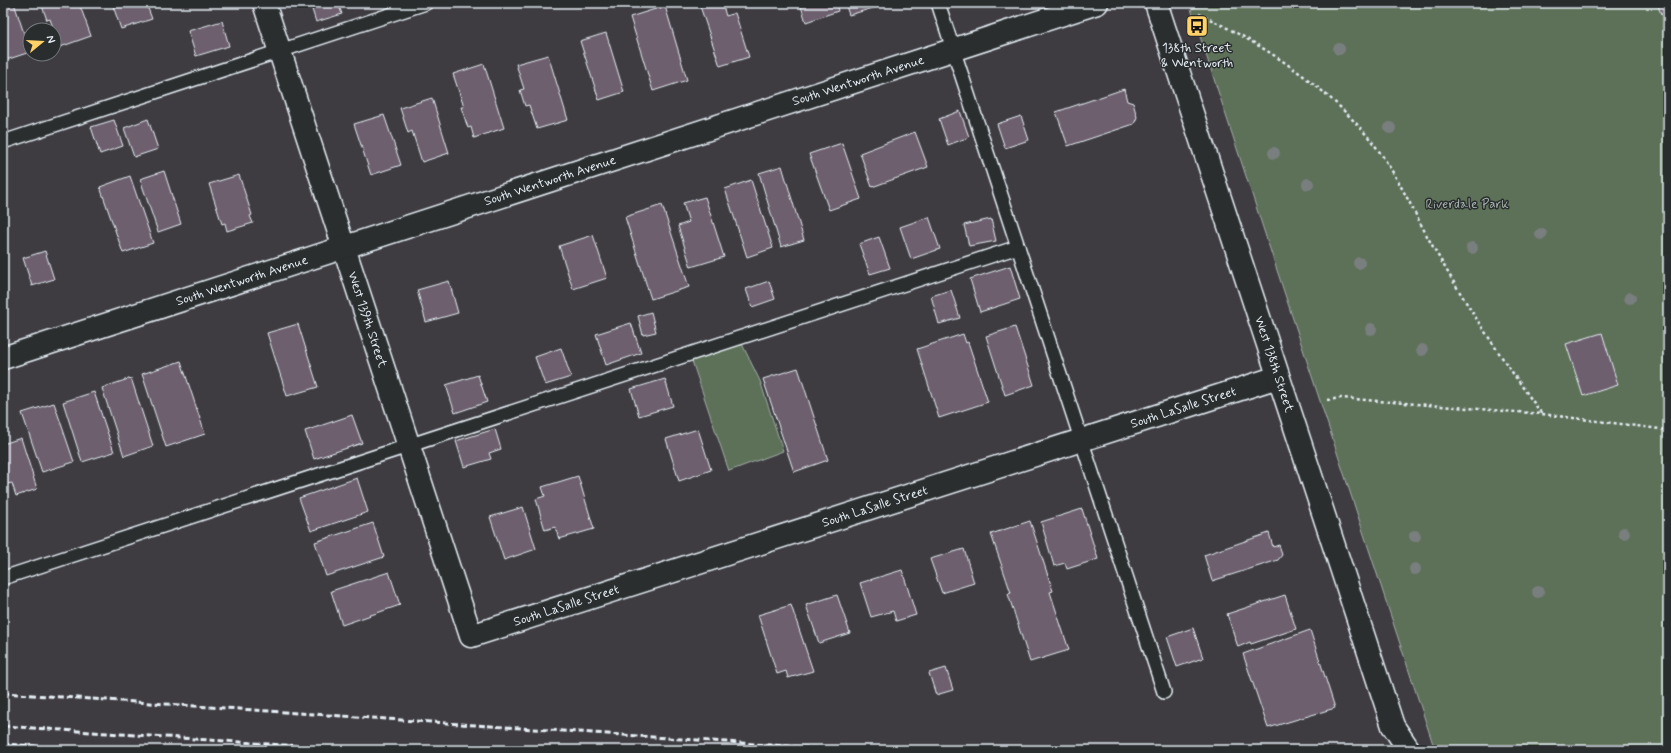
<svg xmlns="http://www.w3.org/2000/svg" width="1671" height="753" font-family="Mynerve,sans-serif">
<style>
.green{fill:#5d6f58;stroke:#a2b0a8}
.building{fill:#6d5f6d;stroke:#e8f1f8}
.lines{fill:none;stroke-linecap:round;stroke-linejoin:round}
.service-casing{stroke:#e8f1f8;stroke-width:16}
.minor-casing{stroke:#e8f1f8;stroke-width:25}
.tertiary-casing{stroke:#e8f1f8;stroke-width:25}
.path{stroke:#e8f1f8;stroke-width:2.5;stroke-dasharray:3 3;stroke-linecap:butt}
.service{stroke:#2a2d2e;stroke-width:13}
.minor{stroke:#2a2d2e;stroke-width:22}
.tertiary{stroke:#2a2d2e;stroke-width:22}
.rail{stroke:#e8f1f8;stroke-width:3;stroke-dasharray:6 3;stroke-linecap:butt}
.tree{fill:#797f7e}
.labels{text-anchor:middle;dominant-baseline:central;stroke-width:3;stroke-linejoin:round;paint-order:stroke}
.poi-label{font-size:13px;fill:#e8f1f8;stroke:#2a2d2e}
.street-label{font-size:13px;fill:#e8f1f8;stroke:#2a2d2e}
.park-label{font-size:13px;fill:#a9b6b0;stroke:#2a2d2e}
</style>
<rect width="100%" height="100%" fill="#3e3c41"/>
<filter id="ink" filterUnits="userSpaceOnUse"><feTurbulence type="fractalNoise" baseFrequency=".025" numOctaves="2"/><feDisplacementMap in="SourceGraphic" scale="8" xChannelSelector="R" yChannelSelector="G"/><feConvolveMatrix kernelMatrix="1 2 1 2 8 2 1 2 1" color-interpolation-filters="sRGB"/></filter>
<g filter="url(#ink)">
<g class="green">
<polygon points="1210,3 1668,3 1668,750 1435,750 1191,9"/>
<polygon points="742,344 760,381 783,451 729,471 692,361"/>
</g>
<g class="building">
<polygon points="3,3 14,3 30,52 3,61"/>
<polygon points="41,3 79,3 91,36 60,47 50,19 47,20"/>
<polygon points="112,3 146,3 152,19 121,29"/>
<polygon points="310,3 338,3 342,14 316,22"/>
<polygon points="699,3 722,3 726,16 735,13 749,57 720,66"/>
<polygon points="800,3 836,3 838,11 806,22"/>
<polygon points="845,3 879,3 880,6 849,15"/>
<polygon points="1657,3 1668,3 1668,18 1661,14"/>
<polygon points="665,6 687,80 653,91 630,17"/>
<polygon points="222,21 229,46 196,56 188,31"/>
<polygon points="606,33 624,92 599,100 580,41"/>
<polygon points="548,55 568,120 537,129 529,105 525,106 520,90 524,89 516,64"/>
<polygon points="484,64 504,128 474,138 471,127 468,128 461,107 464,107 453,74"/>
<polygon points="1124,89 1127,101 1133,103 1137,117 1134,124 1068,146 1056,112"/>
<polygon points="432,98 449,153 422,162 412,131 408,133 400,108"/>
<polygon points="960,111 969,137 948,145 939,119"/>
<polygon points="384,115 401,165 371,175 354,124"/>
<polygon points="1021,116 1029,140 1005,148 997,124"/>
<polygon points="148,119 158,149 134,157 124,128"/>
<polygon points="114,120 123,146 100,154 91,127"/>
<polygon points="915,132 928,167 872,187 860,153"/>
<polygon points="842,143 861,199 829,210 809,154"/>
<polygon points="782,166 804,240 781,247 759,173"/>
<polygon points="164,171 181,224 158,232 140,179"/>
<polygon points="239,175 252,215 250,216 253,223 227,231 225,223 222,224 209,184"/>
<polygon points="130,176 153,243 123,253 100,187"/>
<polygon points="751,180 773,248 747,257 725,189"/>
<polygon points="705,197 724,257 691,267 678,226 689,222 683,203"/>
<polygon points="662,205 689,287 651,299 625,217"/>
<polygon points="929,217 940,249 911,259 900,227"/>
<polygon points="991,219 996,241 969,246 964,225"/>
<polygon points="593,235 607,278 573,289 559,246"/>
<polygon points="879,237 890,268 870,274 859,244"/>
<polygon points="45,251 54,279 32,286 23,258"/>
<polygon points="1010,266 1020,299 980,312 970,279"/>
<polygon points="449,281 458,313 426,322 417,290"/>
<polygon points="769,281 775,299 752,307 746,289"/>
<polygon points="951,290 960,318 939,324 931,296"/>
<polygon points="651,312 656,332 643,335 638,316"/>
<polygon points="631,323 641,353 606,365 596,334"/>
<polygon points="298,324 318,387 287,396 267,333"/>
<polygon points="1015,327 1034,385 1005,395 986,336"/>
<polygon points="1602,333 1618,385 1583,396 1566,344"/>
<polygon points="963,334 966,343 968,342 988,402 939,418 917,349"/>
<polygon points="561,348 571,377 545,385 535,357"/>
<polygon points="181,361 205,434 166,447 142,374"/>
<polygon points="798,368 828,460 794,472 763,379"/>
<polygon points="478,375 487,402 455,413 446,385"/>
<polygon points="131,378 153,446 124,456 102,388"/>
<polygon points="665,379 673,406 639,416 631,389"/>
<polygon points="94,392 114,452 82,462 63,402"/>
<polygon points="54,403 74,462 42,472 22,413"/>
<polygon points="352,415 362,443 314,459 305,431"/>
<polygon points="495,429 501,449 489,453 491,459 464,467 456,441"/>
<polygon points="698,429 711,470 679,481 666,439"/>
<polygon points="21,438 37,489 16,496 12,483 3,485 3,444"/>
<polygon points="578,476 594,529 559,539 555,527 545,530 536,499 545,496 542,487"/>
<polygon points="357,478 368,512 311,531 299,498"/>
<polygon points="523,507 536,549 504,560 490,517"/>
<polygon points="1082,509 1098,559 1067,569 1065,563 1054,566 1041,522"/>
<polygon points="1030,521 1053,591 1050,592 1069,650 1030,662 1008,594 1011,593 991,534"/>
<polygon points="373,523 384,557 326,576 315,542"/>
<polygon points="1269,533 1273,547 1279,545 1282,555 1278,560 1212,581 1204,555"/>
<polygon points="964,549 974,583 942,593 930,559"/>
<polygon points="902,570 916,615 896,621 893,611 871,617 860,583"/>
<polygon points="389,572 400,605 342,625 331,591"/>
<polygon points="837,595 850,633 819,643 806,605"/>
<polygon points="1285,595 1296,629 1251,644 1250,642 1238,647 1227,614"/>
<polygon points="791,605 813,671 788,678 786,671 777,674 758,615"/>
<polygon points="1193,628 1203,658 1177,667 1167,637"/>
<polygon points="1310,630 1335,708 1268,728 1243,654"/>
<polygon points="946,668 953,690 936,695 929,673"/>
</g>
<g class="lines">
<g class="service-casing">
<g id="service">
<polyline points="938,3 1164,692"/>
<polyline points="3,142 426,3"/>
<polyline points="3,578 1018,247"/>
</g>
</g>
<g class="minor-casing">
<g id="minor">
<path id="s1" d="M264,3L471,636L1278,377"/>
<path id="s2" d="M3,358L1097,3"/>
</g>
</g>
<g class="tertiary-casing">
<g id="tertiary">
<path id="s3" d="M1156,3L1393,726L1409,750"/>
</g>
</g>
<g class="path">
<path d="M1199,14C1263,44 1324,84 1369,138C1397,172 1414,214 1436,252C1468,308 1504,362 1542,414"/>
<polyline points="1327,400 1341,398 1542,414 1668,430"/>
</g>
<use href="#service" class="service"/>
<use href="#minor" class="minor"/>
<use href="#tertiary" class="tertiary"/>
<g class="rail">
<polyline points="3,693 844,750"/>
<polyline points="3,726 357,750"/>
<polyline points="3,744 94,750"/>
</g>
</g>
<g class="tree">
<circle cx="1339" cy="49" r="6"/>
<circle cx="1390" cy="128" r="6"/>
<circle cx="1274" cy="153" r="6"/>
<circle cx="1308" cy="184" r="6"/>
<circle cx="1541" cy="234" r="6"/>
<circle cx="1472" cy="248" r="6"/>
<circle cx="1359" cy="263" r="6"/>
<circle cx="1630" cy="298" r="6"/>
<circle cx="1371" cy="329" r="6"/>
<circle cx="1422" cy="350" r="6"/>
<circle cx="1624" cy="533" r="6"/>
<circle cx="1415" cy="536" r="6"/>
<circle cx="1415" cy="569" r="6"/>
<circle cx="1538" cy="592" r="6"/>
</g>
</g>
<defs>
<g id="bus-square" transform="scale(1.15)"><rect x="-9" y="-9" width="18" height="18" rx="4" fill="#ffd166" stroke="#2a2d2e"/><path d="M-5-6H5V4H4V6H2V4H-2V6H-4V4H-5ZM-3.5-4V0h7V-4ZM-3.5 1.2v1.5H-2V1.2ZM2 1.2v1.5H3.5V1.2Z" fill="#111"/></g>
</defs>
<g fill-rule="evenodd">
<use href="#bus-square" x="1197" y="26"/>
</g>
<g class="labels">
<g class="poi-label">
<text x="1197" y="48">138th Street<tspan x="1197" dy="15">&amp; Wentworth</tspan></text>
</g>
<g class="street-label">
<text stroke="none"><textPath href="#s2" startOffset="899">South Wentworth Avenue</textPath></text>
<text stroke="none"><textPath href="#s2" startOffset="575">South Wentworth Avenue</textPath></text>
<text stroke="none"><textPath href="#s2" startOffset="251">South Wentworth Avenue</textPath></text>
<text stroke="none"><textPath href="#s1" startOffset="333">West 139th Street</textPath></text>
<text stroke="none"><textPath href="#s3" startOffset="380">West 138th Street</textPath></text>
<text stroke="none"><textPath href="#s1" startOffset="1414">South LaSalle Street</textPath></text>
<text stroke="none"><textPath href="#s1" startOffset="1090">South LaSalle Street</textPath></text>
<text stroke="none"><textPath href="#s1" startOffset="766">South LaSalle Street</textPath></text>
</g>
<g class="park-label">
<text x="1467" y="204">Riverdale Park</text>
</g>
</g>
<rect width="1671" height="753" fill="none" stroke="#2a2d2e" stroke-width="16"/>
<rect x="8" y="8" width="1655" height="737" fill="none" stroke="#e8f1f8" stroke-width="1.5" filter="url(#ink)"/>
<g transform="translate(42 42) rotate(72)"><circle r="19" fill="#2a2d2e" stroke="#767b7f"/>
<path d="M0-3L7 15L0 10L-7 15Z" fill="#ffd166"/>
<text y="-6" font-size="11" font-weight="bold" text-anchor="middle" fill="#e8f1f8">N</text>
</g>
</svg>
